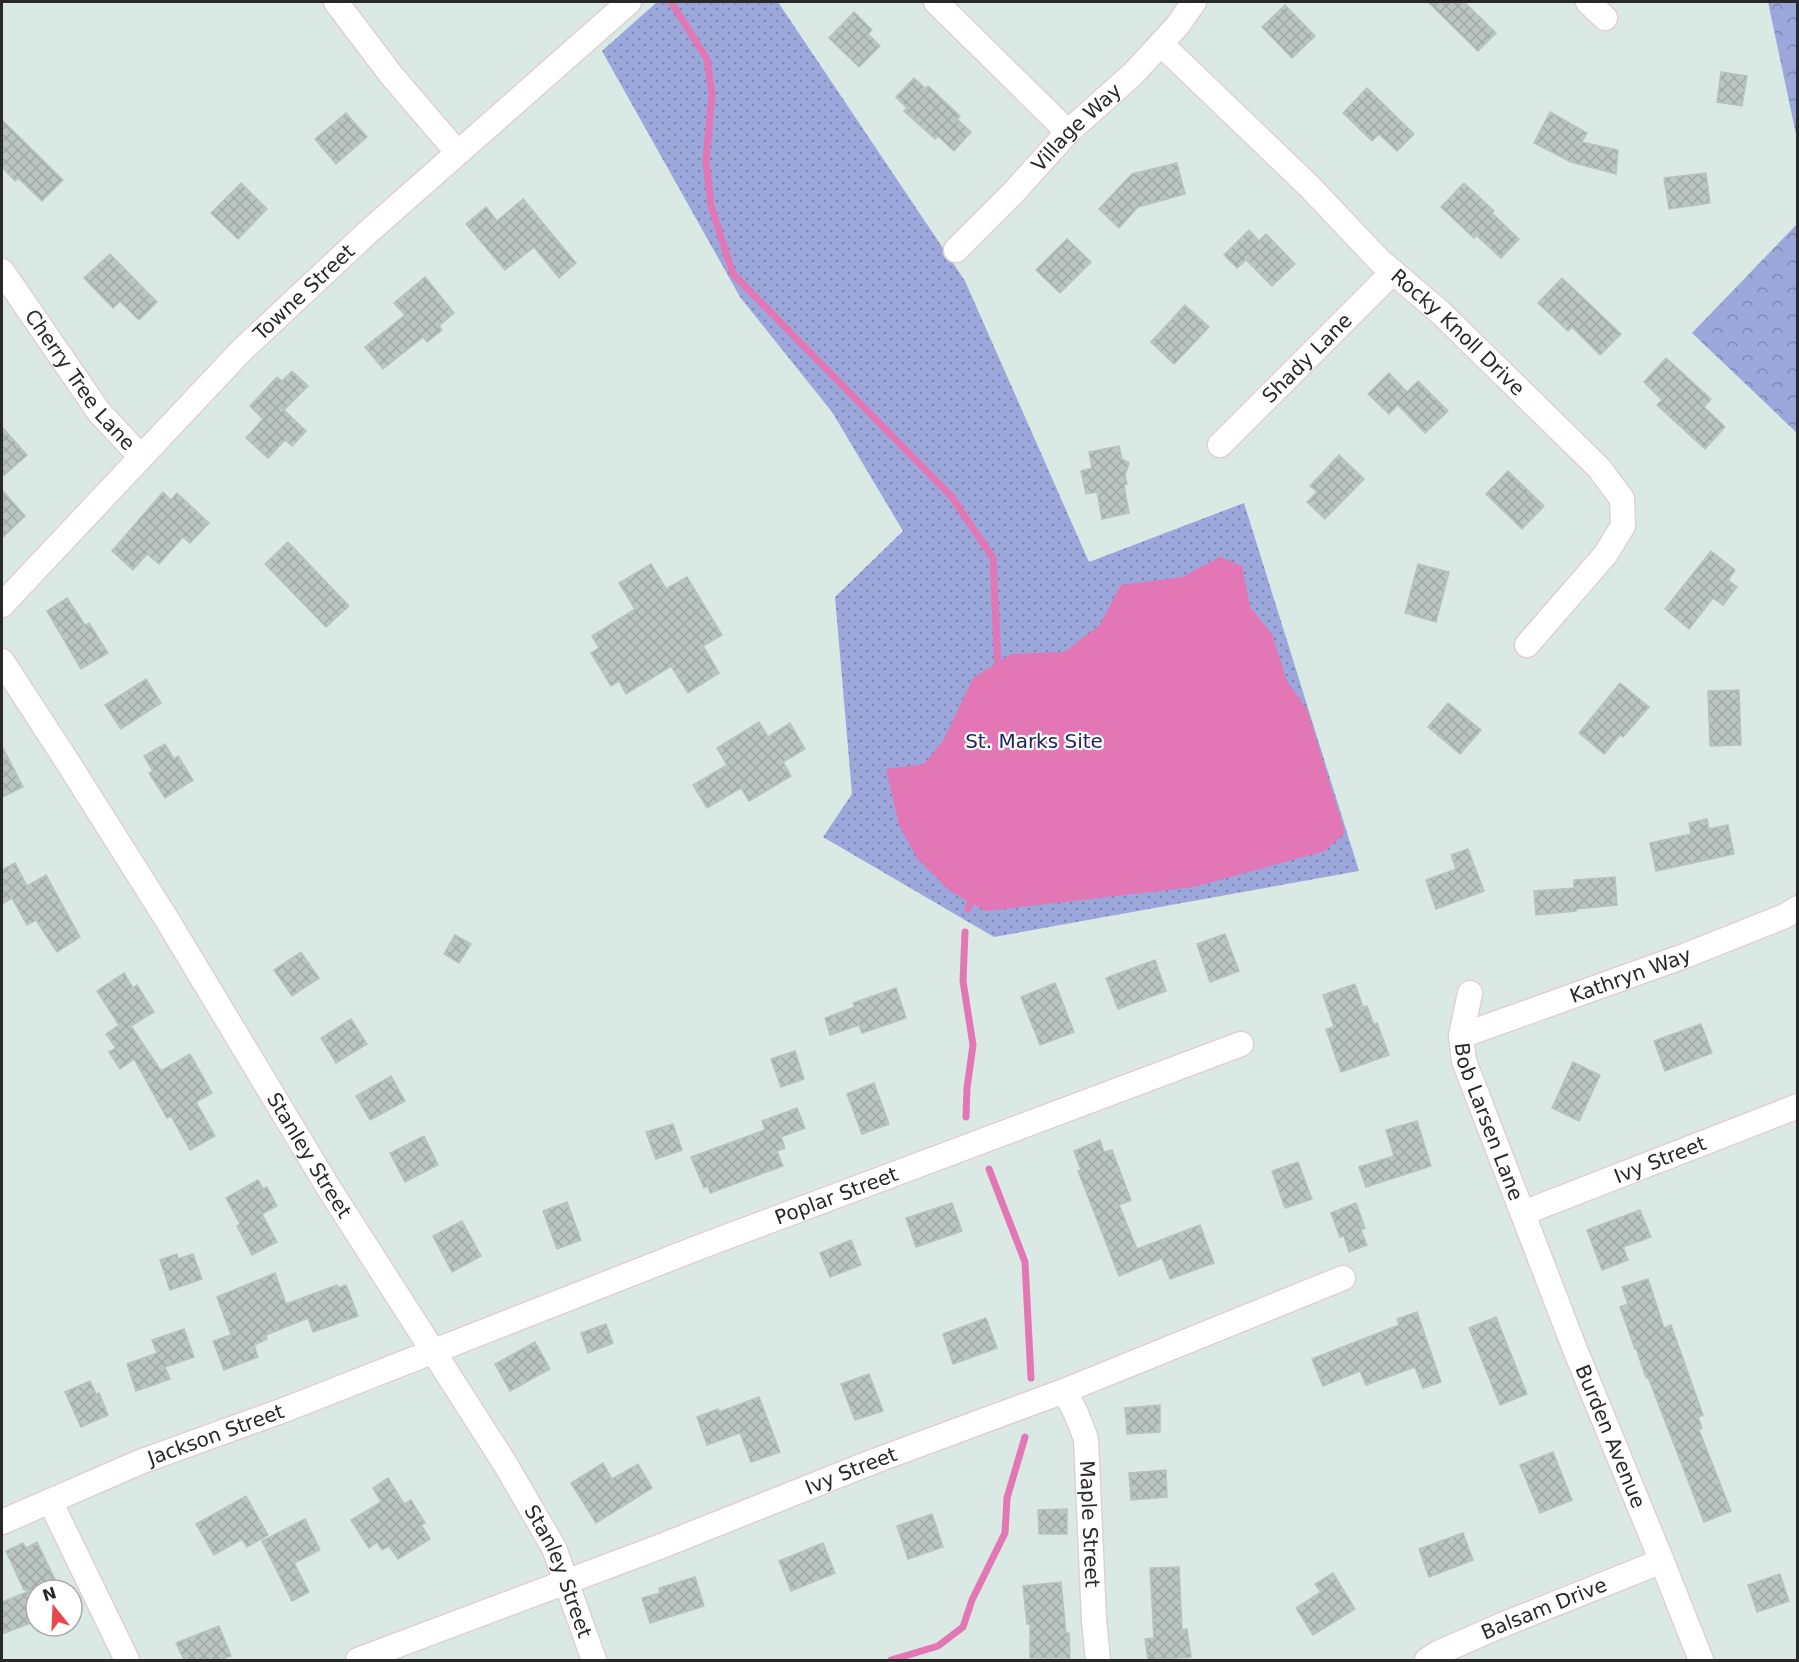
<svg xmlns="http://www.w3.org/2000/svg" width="1799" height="1662" font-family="'DejaVu Sans',sans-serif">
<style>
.forest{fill:url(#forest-crowns)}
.park{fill:url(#park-dots)}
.water{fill:#e377b5}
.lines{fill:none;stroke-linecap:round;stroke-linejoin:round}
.stream{stroke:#e377b5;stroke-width:7}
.building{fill:url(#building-cross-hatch);stroke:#b5c4c1;stroke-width:1.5}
.street-casing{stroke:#e0d0d1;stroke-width:27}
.street{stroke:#fff;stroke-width:24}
.labels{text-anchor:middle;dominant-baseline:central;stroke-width:4.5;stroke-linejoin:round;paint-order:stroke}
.street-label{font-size:20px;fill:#282828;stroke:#fff}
.park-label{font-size:20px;fill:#20235e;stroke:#fff}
</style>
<defs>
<pattern id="forest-crowns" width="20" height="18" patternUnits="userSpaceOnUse" patternTransform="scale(1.5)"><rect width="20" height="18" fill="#9ca8db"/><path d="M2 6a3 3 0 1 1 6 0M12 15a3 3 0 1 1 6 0" fill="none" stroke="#7f89b2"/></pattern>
<pattern id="park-dots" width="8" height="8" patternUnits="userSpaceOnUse" patternTransform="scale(1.5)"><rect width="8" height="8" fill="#9ca8db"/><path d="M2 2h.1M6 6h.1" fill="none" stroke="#7f89b2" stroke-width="1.8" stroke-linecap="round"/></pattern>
<pattern id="building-cross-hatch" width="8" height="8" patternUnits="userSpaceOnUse" patternTransform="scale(1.5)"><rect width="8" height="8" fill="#bbc5c2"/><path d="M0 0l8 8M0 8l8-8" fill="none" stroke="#a1a9a7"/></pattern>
</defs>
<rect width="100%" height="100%" fill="#dbe9e5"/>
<g class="forest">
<polygon points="1768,2 1797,2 1797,139"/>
<polygon points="1797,224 1797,433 1692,333"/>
</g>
<polygon class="park" points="657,2 778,2 965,281 1089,562 1244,503 1359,871 994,937 823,837 852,794 835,597 903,531 832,412 740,297 602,51"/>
<polygon class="water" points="1220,557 1242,566 1250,607 1272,634 1287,681 1307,709 1345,833 1325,851 1194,887 985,911 950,891 917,858 899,825 886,769 924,764 943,741 973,678 1011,654 1064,652 1099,626 1121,585 1182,577"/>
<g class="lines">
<g class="stream">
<polyline points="671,2 707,59 712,95 706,161 711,206 733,274 951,496 993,558 998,671"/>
<polyline points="968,909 973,895"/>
<polyline points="965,932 963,981 973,1045 967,1088 966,1117"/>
<polyline points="989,1169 1025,1262 1031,1378"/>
<polyline points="891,1660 938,1646 963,1627 972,1600 1005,1533 1007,1498 1025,1437"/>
</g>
</g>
<g class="building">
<polygon points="1428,2 1464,2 1496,33 1478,51"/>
<polygon points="1285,5 1315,36 1292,58 1262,27"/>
<polygon points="854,12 872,30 868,34 880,46 859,67 829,38"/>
<polygon points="1721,72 1747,76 1742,106 1717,102"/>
<polygon points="914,78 926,89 928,86 960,116 957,119 971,132 954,151 938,136 935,139 904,111 907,108 896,97"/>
<polygon points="1367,88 1414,134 1397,151 1379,134 1372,141 1343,113"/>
<polygon points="1550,112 1587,133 1582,142 1618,150 1616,174 1571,162 1534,143"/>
<polygon points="346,113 367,137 336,164 315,139"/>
<polygon points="2,120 63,180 42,201 18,178 15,181 2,167"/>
<polygon points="1177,163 1185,194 1138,207 1119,228 1099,209 1132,174"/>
<polygon points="1706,173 1710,203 1669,209 1664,178"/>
<polygon points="241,183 267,209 238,239 211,213"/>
<polygon points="1464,183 1494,211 1492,213 1519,239 1501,258 1476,235 1474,238 1441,207"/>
<polygon points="523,199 576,263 559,278 534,247 505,270 466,224 486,207 497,221"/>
<polygon points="1249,230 1259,241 1266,234 1295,264 1272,286 1246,260 1237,268 1224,255"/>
<polygon points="1067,239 1091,262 1060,293 1036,270"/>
<polygon points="110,254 157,302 139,320 120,301 113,308 84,278"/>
<polygon points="425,277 454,313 439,326 442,330 427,342 423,337 383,369 365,347 405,315 394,303"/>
<polygon points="1562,278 1621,334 1600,355 1572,327 1568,331 1538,303"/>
<polygon points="1185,305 1209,327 1174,364 1151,342"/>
<polygon points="1666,358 1711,399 1704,407 1725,427 1705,449 1657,405 1662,400 1644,382"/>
<polygon points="292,371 308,386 284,410 306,431 292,446 285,440 268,458 246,438 263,419 250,406 277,377 282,381"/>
<polygon points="1389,373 1407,392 1418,381 1448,411 1425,433 1398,405 1389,414 1368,394"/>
<polygon points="2,427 27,455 2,477"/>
<polygon points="1119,446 1122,459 1129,463 1125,475 1127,484 1124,485 1129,513 1102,519 1097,492 1086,494 1081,471 1092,468 1089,452"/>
<polygon points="1339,455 1364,479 1325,519 1307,502 1317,492 1310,486"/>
<polygon points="1508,471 1544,506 1522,529 1486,494"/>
<polygon points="2,490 25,516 2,538"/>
<polygon points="163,492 171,500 177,493 209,523 190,543 183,537 159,564 147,554 133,570 112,551"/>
<polygon points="288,542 349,606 326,627 265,564"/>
<polygon points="1711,551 1735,570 1728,580 1737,587 1723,605 1713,598 1689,629 1665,609"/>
<polygon points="651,564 666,589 687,577 722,635 703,646 719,673 688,693 671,666 626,694 619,681 611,686 591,653 599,648 592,636 635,609 619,583"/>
<polygon points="1418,564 1449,572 1436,622 1405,613"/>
<polygon points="67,598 85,625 89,623 108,653 81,669 47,611"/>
<polygon points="146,679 161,703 121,729 105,705"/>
<polygon points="1620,683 1649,707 1623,737 1620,735 1604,754 1579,733"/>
<polygon points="1739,690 1741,745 1710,746 1708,691"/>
<polygon points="1448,703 1481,730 1460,754 1428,727"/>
<polygon points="759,722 768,737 790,723 805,749 783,762 791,776 749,801 741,788 707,808 693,785 727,765 717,748"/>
<polygon points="165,744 174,759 178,756 193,780 165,798 149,773 153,771 144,756"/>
<polygon points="2,746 23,787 2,797"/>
<polygon points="1707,819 1709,829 1728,825 1734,854 1656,871 1650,843 1691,834 1689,823"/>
<polygon points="1468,849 1484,891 1436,909 1426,880 1456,869 1451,855"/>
<polygon points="15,863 27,886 46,875 80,937 57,952 36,920 27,925 12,898 2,904 2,870"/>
<polygon points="1615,877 1617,905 1576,909 1576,911 1536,915 1534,891 1574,888 1574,880"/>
<polygon points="1225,934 1239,971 1210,982 1197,944"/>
<polygon points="455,935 471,944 459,963 444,954"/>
<polygon points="301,952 319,978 292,996 274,970"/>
<polygon points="1155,960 1166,991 1118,1009 1106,978"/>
<polygon points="124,973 133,988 137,985 154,1012 131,1026 161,1071 190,1054 212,1093 196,1102 215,1136 190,1150 171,1116 167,1118 134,1059 120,1069 109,1052 116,1048 106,1034 119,1025 97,991"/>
<polygon points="1055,983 1074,1032 1040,1045 1021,997"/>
<polygon points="1355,984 1363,1007 1367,1006 1374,1025 1377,1023 1389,1055 1341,1072 1326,1029 1334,1027 1323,995"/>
<polygon points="896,988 906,1018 862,1033 859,1025 830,1035 825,1018 855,1007 853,1003"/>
<polygon points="351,1019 367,1044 336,1063 321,1038"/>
<polygon points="1701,1024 1712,1053 1665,1071 1654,1041"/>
<polygon points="795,1051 804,1079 781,1087 771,1059"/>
<polygon points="1573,1062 1600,1075 1579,1121 1552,1108"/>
<polygon points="391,1076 405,1101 370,1120 356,1096"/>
<polygon points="874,1083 889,1124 862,1134 847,1094"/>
<polygon points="797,1108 805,1128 781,1137 785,1148 777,1151 783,1166 710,1193 708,1186 704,1188 691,1157 765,1130 762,1121"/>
<polygon points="1417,1121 1431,1166 1366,1187 1359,1167 1394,1156 1386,1130"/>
<polygon points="673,1124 682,1150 656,1159 646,1132"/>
<polygon points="424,1136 438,1165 405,1182 390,1153"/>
<polygon points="1100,1140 1104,1152 1112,1150 1131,1200 1119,1205 1137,1249 1200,1225 1214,1263 1170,1279 1162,1258 1119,1276 1078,1171 1081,1170 1074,1151"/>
<polygon points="1298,1162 1312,1199 1285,1208 1272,1171"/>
<polygon points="258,1180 263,1189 267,1187 277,1206 262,1214 277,1242 252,1255 237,1226 240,1224 226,1198"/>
<polygon points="567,1202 581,1240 557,1249 543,1211"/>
<polygon points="952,1203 962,1231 916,1247 906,1218"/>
<polygon points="1356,1203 1365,1228 1361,1230 1367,1245 1349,1252 1344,1236 1340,1237 1331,1213"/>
<polygon points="1640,1210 1651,1237 1623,1247 1628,1260 1602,1270 1587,1230"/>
<polygon points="462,1221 481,1256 452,1272 433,1236"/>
<polygon points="851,1240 861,1265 830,1277 820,1253"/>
<polygon points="177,1254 178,1259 193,1254 202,1279 170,1290 160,1260"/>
<polygon points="275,1273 286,1304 337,1285 338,1288 346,1285 358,1316 313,1332 308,1318 266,1335 267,1339 254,1345 258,1357 224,1370 213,1341 231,1335 217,1297"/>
<polygon points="1648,1279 1664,1328 1671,1325 1703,1415 1698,1417 1702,1428 1699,1430 1731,1511 1704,1522 1648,1377 1646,1378 1636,1348 1635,1349 1620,1307 1628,1304 1622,1287"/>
<polygon points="1417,1312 1441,1382 1423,1388 1415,1367 1366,1385 1360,1371 1323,1386 1312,1359 1399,1325 1397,1319"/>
<polygon points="1496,1317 1527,1394 1500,1405 1469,1328"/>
<polygon points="986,1318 997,1348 953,1364 943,1334"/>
<polygon points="606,1324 613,1343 588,1353 581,1333"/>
<polygon points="184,1329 194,1357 165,1367 170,1379 136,1391 127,1364 157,1353 152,1340"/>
<polygon points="535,1342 550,1369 510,1391 495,1364"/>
<polygon points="869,1374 883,1411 855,1420 841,1384"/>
<polygon points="90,1381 96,1394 99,1393 108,1415 81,1427 65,1392"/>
<polygon points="759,1397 780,1452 751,1462 740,1433 707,1445 697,1417 718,1409 719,1412"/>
<polygon points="1160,1405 1160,1432 1127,1434 1125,1408"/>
<polygon points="1553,1452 1572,1500 1540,1513 1520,1465"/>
<polygon points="603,1463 612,1479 638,1464 652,1488 596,1523 571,1483"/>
<polygon points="1166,1470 1167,1497 1131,1500 1129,1473"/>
<polygon points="388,1478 404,1504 411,1500 425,1523 421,1525 430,1539 398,1559 389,1546 382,1550 377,1542 369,1548 351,1520 381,1502 373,1488"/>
<polygon points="246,1496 268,1535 247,1547 242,1539 214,1555 196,1524"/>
<polygon points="1067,1509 1067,1534 1039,1534 1038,1510"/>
<polygon points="932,1514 943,1547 908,1559 897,1526"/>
<polygon points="305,1519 320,1550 294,1563 309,1592 292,1601 262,1541"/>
<polygon points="1463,1533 1473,1560 1429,1577 1419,1549"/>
<polygon points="37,1542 60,1590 36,1590 36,1621 2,1634 2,1602 32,1590 24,1590 6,1551 23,1543 26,1548"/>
<polygon points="823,1543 835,1573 791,1591 779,1561"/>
<polygon points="1179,1567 1182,1630 1187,1629 1191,1657 1148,1660 1145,1639 1154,1638 1150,1568"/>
<polygon points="1333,1573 1355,1609 1313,1635 1296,1608 1321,1592 1315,1584"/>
<polygon points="1780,1574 1789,1601 1757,1612 1748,1585"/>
<polygon points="695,1577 704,1606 650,1623 642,1598 660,1593 659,1588"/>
<polygon points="1061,1582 1066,1633 1069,1633 1070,1658 1030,1658 1030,1624 1027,1624 1023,1586"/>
<polygon points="219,1626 231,1656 218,1660 184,1660 176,1643"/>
</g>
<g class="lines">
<g class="street-casing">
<g id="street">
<polyline points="336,2 392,76 458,153"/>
<polyline points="936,2 1068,132"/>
<polyline points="1588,2 1605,18"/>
<path id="s1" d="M1161,44L1309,186L1380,261L1440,312L1599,468L1622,499L1623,526L1605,555L1527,645"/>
<path id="s2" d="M956,250L1013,193L1068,132L1133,74L1178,25L1194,2"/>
<path id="s3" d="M2,271L99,412L141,457"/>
<path id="s4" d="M1220,445L1393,272"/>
<path id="s5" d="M2,605L241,351L367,233L629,2"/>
<path id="s6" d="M2,661L65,758L166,918L328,1187L504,1462L554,1548L594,1660"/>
<path id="s7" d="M1470,993L1461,1036L1464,1061L1576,1352L1661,1559L1701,1660"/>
<path id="s8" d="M1461,1036L1687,955L1785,916L1798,908"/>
<path id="s9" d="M1523,1213L1798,1106"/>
<path id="s10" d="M1064,1391L1076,1413L1086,1439L1094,1620L1098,1660"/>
<polyline points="50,1501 127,1660"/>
<path id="s11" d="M2,1522L140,1462L284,1410L697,1248L1241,1044"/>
<path id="s12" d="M358,1660L659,1547L872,1462L1064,1391L1343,1278"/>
<path id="s13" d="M1427,1660L1438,1653L1502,1625L1662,1561"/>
</g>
</g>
<use href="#street" class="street"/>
</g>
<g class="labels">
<g class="street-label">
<text stroke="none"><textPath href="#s2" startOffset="172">Village Way</textPath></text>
<text stroke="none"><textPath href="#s5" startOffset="435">Towne Street</textPath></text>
<text stroke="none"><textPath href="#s1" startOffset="414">Rocky Knoll Drive</textPath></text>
<text stroke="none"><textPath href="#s4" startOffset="123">Shady Lane</textPath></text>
<text stroke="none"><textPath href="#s3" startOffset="134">Cherry Tree Lane</textPath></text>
<text stroke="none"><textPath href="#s8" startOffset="180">Kathryn Way</textPath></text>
<text stroke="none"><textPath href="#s7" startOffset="134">Bob Larsen Lane</textPath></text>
<text stroke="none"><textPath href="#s6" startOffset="582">Stanley Street</textPath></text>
<text stroke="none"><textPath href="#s9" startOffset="147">Ivy Street</textPath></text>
<text stroke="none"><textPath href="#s11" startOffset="896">Poplar Street</textPath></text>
<text stroke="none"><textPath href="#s11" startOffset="231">Jackson Street</textPath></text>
<text stroke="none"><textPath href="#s7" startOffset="472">Burden Avenue</textPath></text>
<text stroke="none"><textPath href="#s12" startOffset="528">Ivy Street</textPath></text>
<text stroke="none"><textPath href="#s10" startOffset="138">Maple Street</textPath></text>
<text stroke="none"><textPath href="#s6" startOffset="1068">Stanley Street</textPath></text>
<text stroke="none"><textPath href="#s13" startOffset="128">Balsam Drive</textPath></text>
</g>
<g class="park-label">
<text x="1034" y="741">St. Marks Site</text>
</g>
</g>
<rect width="1799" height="1662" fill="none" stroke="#282828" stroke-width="6"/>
<g transform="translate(54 1608) rotate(342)"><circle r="28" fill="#ffffff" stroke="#a9a9a9" stroke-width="1.5"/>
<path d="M0-4.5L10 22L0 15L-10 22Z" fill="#e9494e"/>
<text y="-9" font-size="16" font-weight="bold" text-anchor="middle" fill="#282828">N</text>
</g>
</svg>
